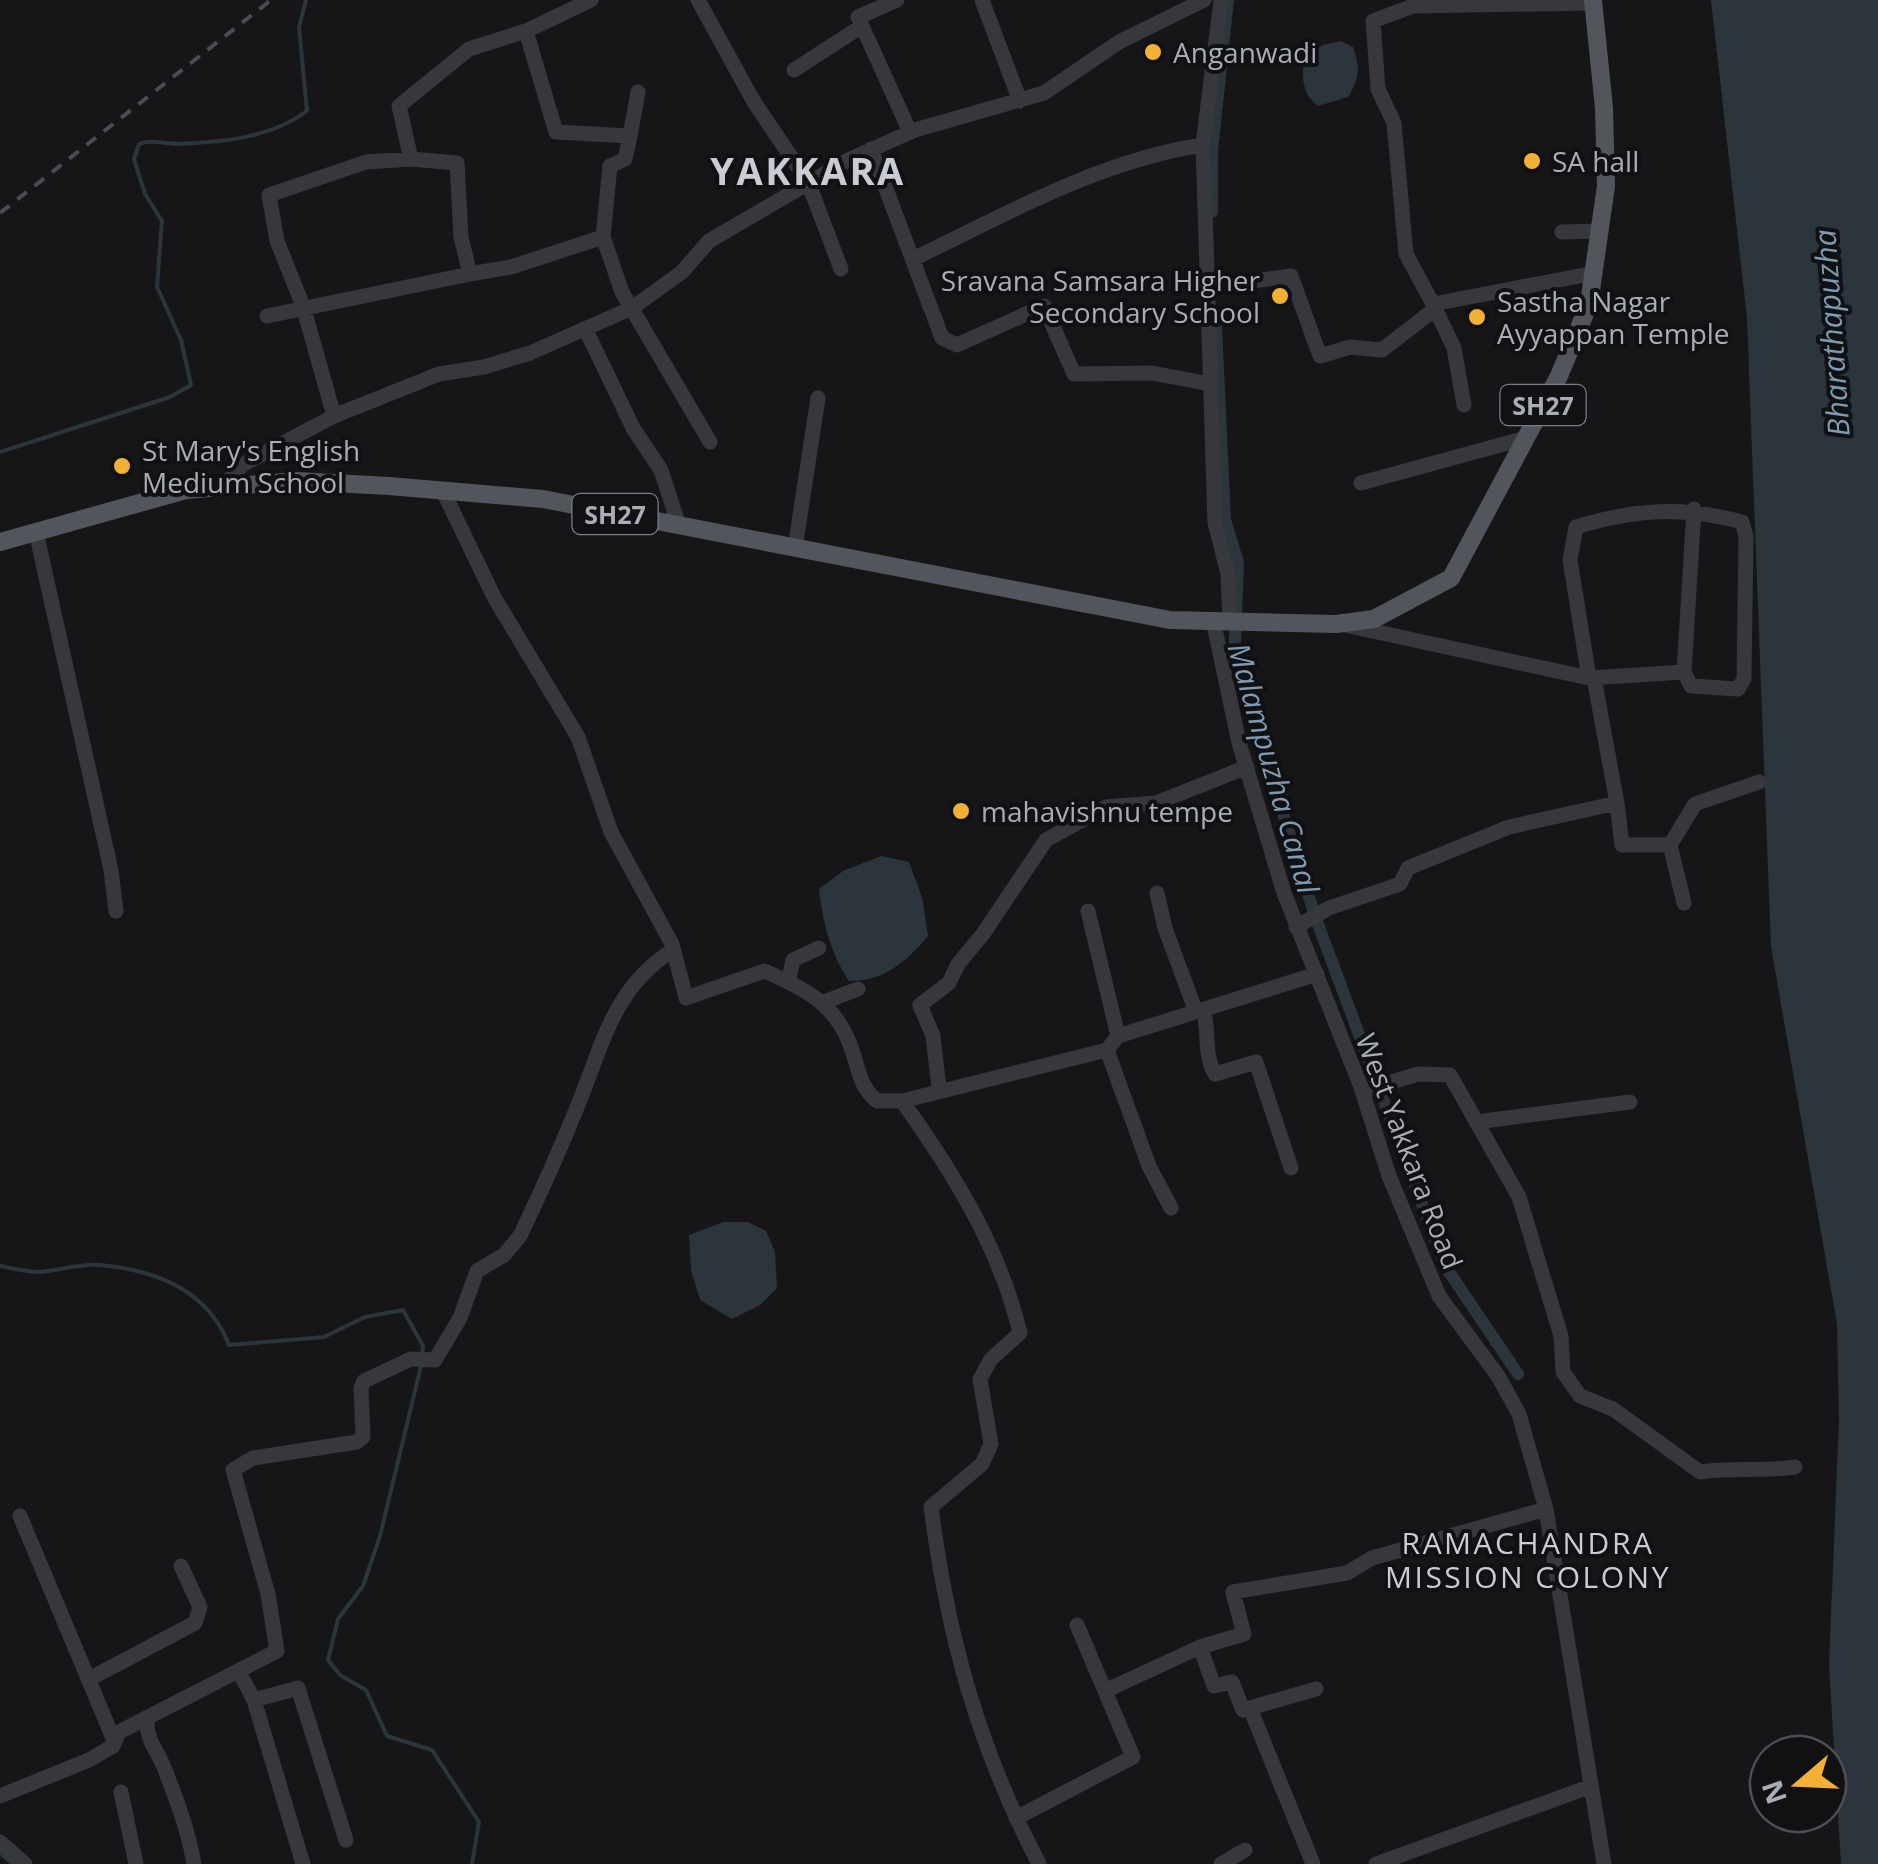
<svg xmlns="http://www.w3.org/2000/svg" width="1878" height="1864" viewBox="0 0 1878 1864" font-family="'Open Sans',sans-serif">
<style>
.water{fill:#2c353c}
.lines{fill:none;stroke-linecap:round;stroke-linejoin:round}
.stream{stroke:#2c353c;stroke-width:4}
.canal{stroke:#2c353c;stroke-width:12}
.minor{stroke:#37383d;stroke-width:15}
.major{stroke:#53555c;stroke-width:18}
.rail{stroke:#4a4c52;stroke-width:4;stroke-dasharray:12 10;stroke-linecap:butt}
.poi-dot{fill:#f2b134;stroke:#111113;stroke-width:4}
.labels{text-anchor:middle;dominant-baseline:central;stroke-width:8;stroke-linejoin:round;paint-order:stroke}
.shield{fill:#111113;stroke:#7b7e86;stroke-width:2.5}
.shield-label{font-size:25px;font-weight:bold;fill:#a8adb8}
.poi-label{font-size:28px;fill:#a8adb8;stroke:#111113;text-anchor:start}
.street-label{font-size:28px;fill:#a8adb8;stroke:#111113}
.water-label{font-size:30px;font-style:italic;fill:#7f9bb3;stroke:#111113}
.neighbourhood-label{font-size:30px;letter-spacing:2.5px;fill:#c9ccd4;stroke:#111113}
.district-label{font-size:38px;font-weight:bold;letter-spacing:2.5px;fill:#c9ccd4;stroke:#111113}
</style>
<rect width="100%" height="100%" fill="#161618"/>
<path class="water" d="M 1711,0 L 1878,0 L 1878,1864 L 1841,1864 L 1829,1665 L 1839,1419 L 1837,1324 L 1771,947 L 1747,318 Z
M 1341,41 L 1353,47 C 1360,67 1360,79 1348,97 L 1318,106 C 1301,92 1302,78 1304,57 L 1323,45 Z
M 881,856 L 909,862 L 922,897 L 928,936 C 907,961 883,982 849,981 C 830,952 823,923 819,889 L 843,871 Z
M 723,1222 L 748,1222 L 766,1231 L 775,1252 L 777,1288 L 760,1305 L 732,1319 L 700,1300 L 691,1270 L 689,1235 Z"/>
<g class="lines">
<path class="stream" d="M 0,452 L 170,397 L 191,385 L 181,340 L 157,287 L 162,221 L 145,194 L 134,159 L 139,144 C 152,139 164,144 178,144 C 222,142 271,138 307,111 L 299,27 L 306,0
M 0,1266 C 12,1268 26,1272 38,1272 C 58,1271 80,1263 100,1265 C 156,1270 208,1291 229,1345 L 324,1337 L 365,1317 L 403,1310 L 423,1346 L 422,1356
M 421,1366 L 380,1536 L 363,1586 L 338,1619 L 328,1660 L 340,1675 L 366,1690 L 387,1736 L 432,1750 L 479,1822 L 472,1864
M 0,1853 L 13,1864"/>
<path class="canal" d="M 1212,212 L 1212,151 L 1228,0
M 1216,327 L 1225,520 L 1238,562 L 1235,642 L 1272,778 L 1315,916 L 1445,1266 L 1518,1374"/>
<path class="minor" d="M 698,0 L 754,102 L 808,182 L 841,269
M 897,0 L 858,17 L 910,132
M 982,0 L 1020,101
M 1221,0 L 1203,145 L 1215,523 L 1228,574 L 1230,620
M 1593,3 L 1413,6 L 1373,21 L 1378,89 L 1394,123 L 1406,254 L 1433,304 L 1595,273
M 526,31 L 556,132 L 630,136 L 625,159 L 610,166 L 603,237 L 622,292 L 710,442
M 794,70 L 862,26
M 630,136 L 638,92
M 871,149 L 942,338 L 957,345 L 1044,306 L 1074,374 L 1152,373 L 1210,384
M 411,159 L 457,163 L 461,237 L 470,274 L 511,267 L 603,237
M 1562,232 L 1601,231
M 913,259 C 1004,215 1101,160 1203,145
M 1208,287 L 1291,276 L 1320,356 L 1350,347 L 1382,350 L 1435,309
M 1433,304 L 1454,348 L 1464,405
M 267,316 L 470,274
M 586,330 L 633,428 L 661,470 L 679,526
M 334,416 L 303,306 L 277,241 L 269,195 L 366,162 L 411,159 L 399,106 L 469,49 L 526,31 L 591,0
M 1361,483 L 1526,438
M 224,486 L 242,465 L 334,416 L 439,374 L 484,367 L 530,353 L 632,308 L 682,272 L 709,241 L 848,160 L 915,130 L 1044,93 L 1119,42 L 1204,0
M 444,493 L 494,597 L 578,737 L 611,832 L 672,944 L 686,998 L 764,971 C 807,989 839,1006 853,1053 C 859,1072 861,1088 877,1101 L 902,1101 C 953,1172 1000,1248 1020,1333 L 991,1359 L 980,1379 L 991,1444 L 982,1464 L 931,1507 C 948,1638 978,1746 1039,1864
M 36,532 L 111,870 L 116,911
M 795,548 L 818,398
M 1213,620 L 1239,743 L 1284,893 L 1361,1087 L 1389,1176 L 1439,1296 L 1498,1376 L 1519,1414 L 1546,1509 L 1604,1864
M 1345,625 L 1589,678 L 1684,672 L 1694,509
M 1589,678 L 1570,560 L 1576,527 C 1635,509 1682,506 1742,522 L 1746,536 L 1744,679 L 1738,689 L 1691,686 L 1684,672
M 1617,803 L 1622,845 L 1670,845 L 1695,804 L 1759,782
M 1670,845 L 1684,903
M 1157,893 L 1165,928 L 1196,1012
M 1088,911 L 1118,1036
M 1296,927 L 1329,908 L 1400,884 L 1408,868 L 1509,827 L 1617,803 L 1594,678
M 788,982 L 793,960 L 819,948
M 824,1002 L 858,989
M 1203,1010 C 1210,1033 1203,1053 1215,1074 L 1256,1062 L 1291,1168
M 1107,1050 L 1149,1166 L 1171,1208
M 939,1088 L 933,1036 L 920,1005 L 949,983 L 958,964 L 983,934 L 1046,840 L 1106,807 L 1156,803 L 1247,767
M 1362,1091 L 1418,1074 L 1450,1075 L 1519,1197 L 1561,1336 L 1563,1372 L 1580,1396 L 1613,1409 L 1700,1472 C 1733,1467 1762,1472 1795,1467
M 902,1101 L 1107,1050 L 1118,1036 L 1317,974
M 1476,1122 L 1630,1102
M 20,1516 L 113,1738
M 1200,1647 L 1214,1686 L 1232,1682 L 1243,1710 L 1250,1708
M 240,1674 L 254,1700 L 303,1864
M 91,1678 L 195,1623 L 200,1607 L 181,1566
M 1107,1690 L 1200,1647 L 1244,1634 L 1233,1592 L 1347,1573 L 1372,1558 L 1546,1509
M 254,1700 L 298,1688 L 346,1840
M 147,1722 C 147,1741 156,1748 163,1765 C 176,1798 188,1829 194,1864
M 121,1792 L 136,1864
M 0,1796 L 89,1760 L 113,1746 L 119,1732 L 277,1651 L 268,1594 L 233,1470 L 253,1458 L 357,1442 L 363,1437 L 361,1388 L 364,1381 L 411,1359 L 435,1360 L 460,1318 L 477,1271 L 504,1255 L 520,1236 C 542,1190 563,1143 582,1095 C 604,1038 617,985 673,950
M 1016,1818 L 1133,1757 L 1077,1625
M 0,1842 L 25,1864
M 1221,1864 L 1245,1850
M 1313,1864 L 1250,1708 L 1316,1689
M 1376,1864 L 1589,1787"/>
<path class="major" d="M 0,542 L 186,490 L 297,481 L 389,486 L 543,499 L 1170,620 L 1336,624 L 1374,619 L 1451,578 L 1559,376 L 1589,304 L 1606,186 L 1604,108 L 1593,0"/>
<path class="rail" d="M 0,213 L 271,0"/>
</g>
<g class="poi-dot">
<circle cx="1153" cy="52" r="10"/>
<circle cx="1532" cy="161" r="10"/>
<circle cx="1280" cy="296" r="10"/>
<circle cx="1477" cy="317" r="10"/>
<circle cx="122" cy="466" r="10"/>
<circle cx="961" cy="811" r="10"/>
</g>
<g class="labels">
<g class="shield">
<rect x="1500.5" y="385" width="85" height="40" rx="8"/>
<rect x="572.5" y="494" width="85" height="40" rx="8"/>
</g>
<g class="shield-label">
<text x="1543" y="405">SH27</text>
<text x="615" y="514">SH27</text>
</g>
<g class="poi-label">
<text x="1173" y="52">Anganwadi</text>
<text x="1552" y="161">SA hall</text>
<text x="1260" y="280" text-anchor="end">Sravana Samsara Higher<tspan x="1260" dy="32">Secondary School</tspan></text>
<text x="1497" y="301">Sastha Nagar<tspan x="1497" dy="32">Ayyappan Temple</tspan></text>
<text x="142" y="450">St Mary's English<tspan x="142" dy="32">Medium School</tspan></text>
<text x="981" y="811">mahavishnu tempe</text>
</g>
<g class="street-label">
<text transform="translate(1410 1151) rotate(69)">West Yakkara Road</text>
</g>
<g class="water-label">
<text transform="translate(1831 333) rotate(-94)">Bharathapuzha</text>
<text transform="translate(1274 768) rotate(74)">Malampuzha Canal</text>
</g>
<g class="neighbourhood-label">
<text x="1528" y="1542">RAMACHANDRA<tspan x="1528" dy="34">MISSION COLONY</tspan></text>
</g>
<g class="district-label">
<text x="808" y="170">YAKKARA</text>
</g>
</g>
<g transform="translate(1798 1784) rotate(251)"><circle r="48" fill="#111113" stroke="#4d4f55" stroke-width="2.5"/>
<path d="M0-8L18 38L0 25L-18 38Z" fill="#f2b134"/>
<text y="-15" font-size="28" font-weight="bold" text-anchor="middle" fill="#a8adb8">N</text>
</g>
</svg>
